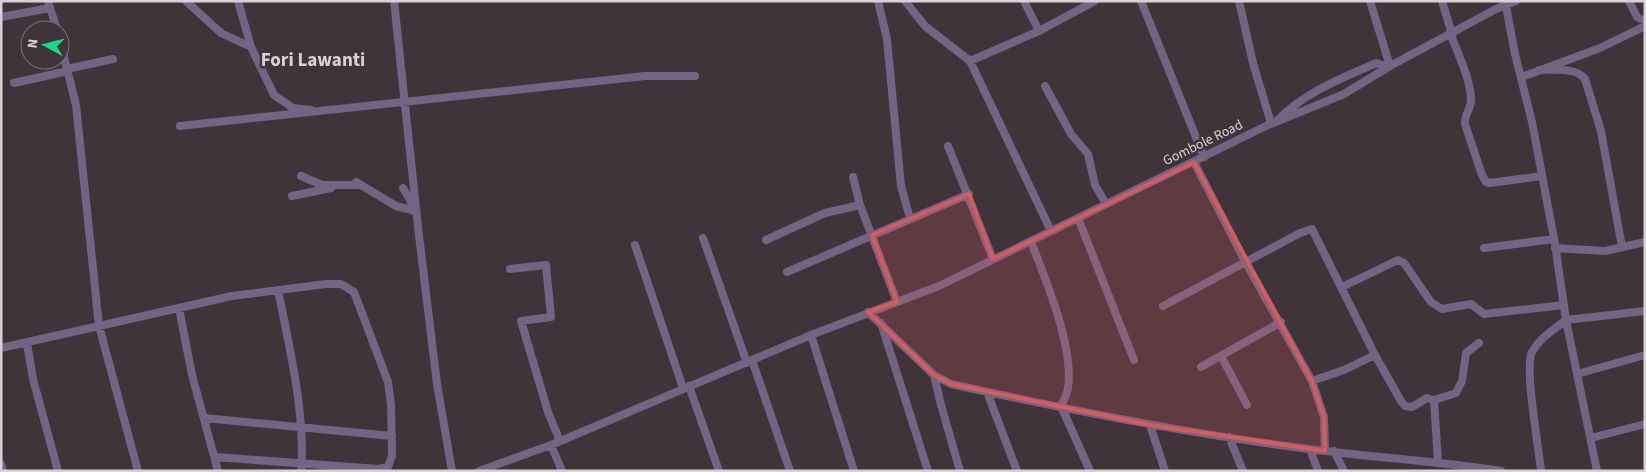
<svg xmlns="http://www.w3.org/2000/svg" width="1646" height="472" viewBox="0 0 1646 472" font-family="'Source Sans 3',sans-serif">
<style>
.lines{fill:none;stroke-linecap:round;stroke-linejoin:round}
.minor{stroke:#756384;stroke-width:8}
.marked{fill:#d75a5c;fill-opacity:0.2;stroke:#d75a5c;stroke-width:4;stroke-linejoin:round}
.labels{text-anchor:middle;dominant-baseline:central;stroke-width:5;stroke-linejoin:round;paint-order:stroke}
.street-label{font-size:14px;fill:#d9d0d5;stroke:#41333a}
.district-label{font-size:19px;font-weight:bold;fill:#d9d0d5;stroke:#41333a}
</style>
<rect width="100%" height="100%" fill="#41333a"/>
<g class="lines">
<path class="minor" d="M 48,1 L 57,30
M 186,1 L 221,33 L 251,47
M 238,1 L 251,47 L 274,95 L 293,108 L 311,110
M 394,1 L 418,227 L 437,384 L 452,471
M 878,1 L 887,39 L 901,186 L 910,218
M 905,1 L 925,26 L 970,61 L 1051,231
M 1024,1 L 1039,31
M 1141,1 L 1204,157
M 1239,1 L 1253,63 L 1271,123
M 1370,1 L 1390,66
M 1442,1 L 1452,34
M 1629,1 L 1637,17 L 1645,21
M 1506,6 L 1515,54 L 1532,122 L 1555,244 L 1566,320 L 1597,471
M 1,17 L 50,8
M 1451,35 C 1458,54 1470,78 1471,98 C 1472,108 1464,114 1465,124 L 1482,175 L 1486,182 L 1490,183 L 1542,176
M 60,41 L 76,105 L 99,326 L 138,471
M 970,61 L 1039,31 L 1095,1
M 67,69 L 113,59
M 1539,70 C 1554,70 1576,67 1585,79 L 1601,131 L 1622,247
M 1522,77 L 1600,48 L 1645,26
M 14,83 L 68,71
M 1045,86 L 1071,134 L 1088,154 L 1095,185 L 1106,204
M 1277,121 C 1303,93 1342,78 1376,63 L 1389,67
M 180,126 L 645,76 L 695,76
M 948,146 L 993,259
M 1194,162 L 1246,263 L 1312,381 L 1344,370 L 1375,355
M 301,176 L 322,185 L 361,185
M 853,177 L 860,205 L 897,302
M 356,182 L 396,206 L 416,211
M 403,188 L 414,207
M 292,196 L 331,188
M 1078,218 L 1134,360
M 703,238 L 747,363
M 766,240 L 825,213 L 860,205
M 1031,242 C 1046,280 1074,347 1068,388 C 1067,394 1064,400 1061,406 L 1090,471
M 635,245 L 683,388
M 1484,248 L 1554,239
M 1555,248 L 1605,251 L 1645,242
M 510,269 L 546,265 L 551,317 L 521,321 L 548,412 L 560,441
M 787,272 L 969,194
M 1342,287 L 1398,260 L 1404,263 L 1431,302 L 1442,309 L 1471,304 L 1484,314 L 1564,305
M 278,290 C 289,345 306,416 301,471
M 1163,306 L 1300,233 L 1312,229 L 1375,355 L 1401,401 L 1405,406 L 1412,407 L 1427,398 L 1434,400 L 1438,462
M 179,308 L 192,375 L 218,471
M 868,312 L 934,375 L 951,384 C 1064,409 1179,432 1294,447 C 1363,457 1432,460 1501,471
M 1566,320 L 1645,311
M 881,323 L 928,471
M 811,335 L 854,471
M 27,343 L 33,379 L 58,471
M 1,348 L 232,296 L 326,284 L 341,284 L 354,292 L 388,382 L 391,405 L 392,456 L 388,467 L 378,469 L 215,457
M 1221,356 L 1247,405
M 752,360 L 790,471
M 1201,367 L 1281,322
M 1577,374 L 1645,355
M 934,375 L 941,405 L 960,471
M 1312,381 L 1324,417 L 1325,451
M 689,386 L 719,471
M 987,392 L 1017,471
M 1434,400 L 1456,393 L 1462,381 L 1466,353 L 1479,343
M 204,418 L 392,436
M 1150,425 L 1165,471
M 1229,437 L 1243,471
M 1591,438 L 1645,424
M 551,445 L 562,471
M 1310,449 L 1318,471
M 1334,451 L 1344,471
M 1,464 L 3,471
M 479,471 L 551,445 L 811,335 L 939,286 L 1266,126 L 1344,94 L 1390,66 L 1496,9 L 1516,1
M 1541,471 C 1539,449 1524,367 1532,352 C 1540,338 1554,329 1566,320"/>
</g>
<path class="marked" d="M 1194,162 L 1312,381 L 1324,417 L 1325,451 L 1150,425 L 951,384 L 934,375 L 868,312 L 897,302 L 872,235 L 969,194 L 993,259 Z"/>
<g class="labels">
<g class="street-label">
<text transform="translate(1203 143) rotate(-26)">Gombole Road</text>
</g>
<g class="district-label">
<text x="313" y="60">Fori Lawanti</text>
</g>
</g>
<rect width="1646" height="472" fill="none" stroke="#d9d0d5" stroke-width="5"/>
<g transform="translate(45 45) rotate(277)"><circle r="24" fill="#41333a" stroke="#7e7278"/>
<path d="M0-4L9 19L0 12L-9 19Z" fill="#19d989"/>
<text y="-8" font-size="14" font-weight="bold" text-anchor="middle" fill="#d9d0d5">N</text>
</g>
</svg>
